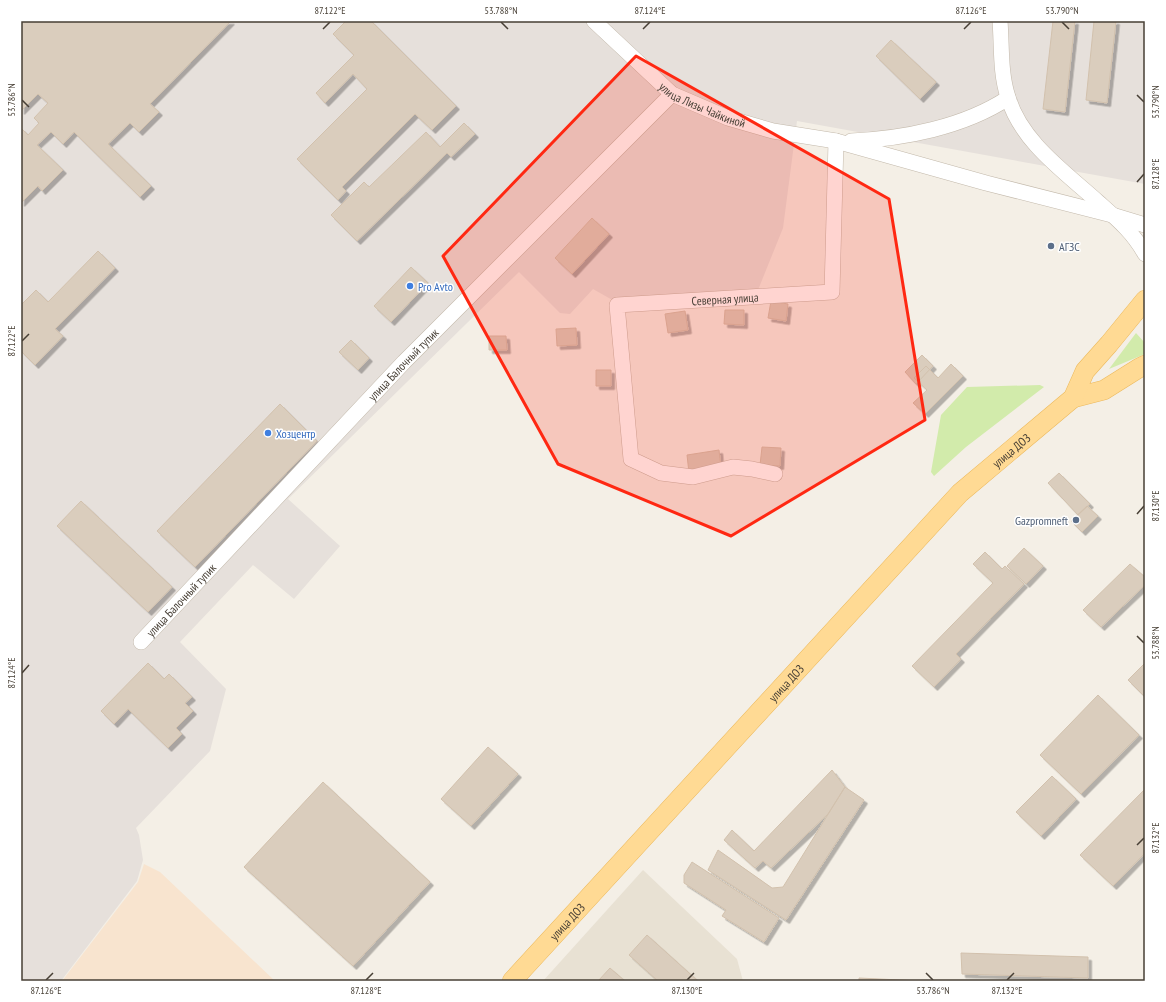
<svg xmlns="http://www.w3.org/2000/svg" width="1166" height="1002" viewBox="0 0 1166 1002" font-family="'PT Sans Narrow',sans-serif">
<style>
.residential{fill:#e8e1d3}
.commercial{fill:#f8e4cf}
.industrial{fill:#e6e0db}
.green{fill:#d2ebab}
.building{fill:#dacdbd;stroke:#d2c1ad;filter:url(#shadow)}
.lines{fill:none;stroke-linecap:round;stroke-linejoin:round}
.minor-casing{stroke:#c3b9ab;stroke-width:16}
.major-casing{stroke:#ecb95c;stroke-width:20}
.minor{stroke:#fff;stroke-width:15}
.major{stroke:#ffda94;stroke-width:19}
.marked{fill:#ff2812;fill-opacity:0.2;stroke:#ff2812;stroke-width:3;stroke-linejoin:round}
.ticks{fill:none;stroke:#473f35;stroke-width:1.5}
.service-dot{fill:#5c6f8a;stroke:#fff;stroke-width:1.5}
.shop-dot{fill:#3f7fe0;stroke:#fff;stroke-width:1.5}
.labels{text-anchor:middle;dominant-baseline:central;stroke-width:3;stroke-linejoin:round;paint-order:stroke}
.street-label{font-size:12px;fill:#473f35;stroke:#fff}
.service-label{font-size:12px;fill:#4e5e75;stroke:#fff;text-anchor:start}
.shop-label{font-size:12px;fill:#366cbe;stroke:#fff;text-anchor:start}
.neatline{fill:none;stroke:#473f35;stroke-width:1.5}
.ticks-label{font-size:10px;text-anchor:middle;fill:#473f35}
</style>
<defs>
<filter id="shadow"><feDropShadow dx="3.5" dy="3.5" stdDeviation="0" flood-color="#0004"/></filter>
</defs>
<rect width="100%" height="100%" fill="#f4efe6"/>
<path class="residential" d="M 643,870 L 737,959 L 743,981 L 543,981 Z"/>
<path class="commercial" d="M 144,864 L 160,872 L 275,981 L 62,981 L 138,882 Z"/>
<path class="industrial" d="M 21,21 L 1145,21 L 1145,184 L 797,121 L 783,228 L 758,290 L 616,302 L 593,289 L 570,314 L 560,313 L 519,272 L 288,499 L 340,546 L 294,599 L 253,565 L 180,642 L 226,689 L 210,751 L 136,828 L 139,835 L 143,860 L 137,881 L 61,981 L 21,981 Z"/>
<path class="green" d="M 1136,333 L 1145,343 L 1145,354 L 1109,369 Z
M 1040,385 L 1044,387 L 966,447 L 934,476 L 931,472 L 941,415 L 967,387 Z"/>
<path class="building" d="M 21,21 L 231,21 L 150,104 L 159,112 L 139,132 L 130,123 L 108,144 L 151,186 L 140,197 L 74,132 L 63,144 L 51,132 L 37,145 L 63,170 L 42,191 L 38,186 L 21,203 L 21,128 L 28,135 L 39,123 L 34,118 L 48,103 L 38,94 L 21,111 Z
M 346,21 L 371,21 L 456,106 L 432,130 L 415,114 L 342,187 L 346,191 L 338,200 L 297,159 L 367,89 L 353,74 L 325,103 L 316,93 L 354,55 L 333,34 Z
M 1053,21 L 1075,21 L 1065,112 L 1043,109 Z
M 1094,21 L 1116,21 L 1107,103 L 1086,100 Z
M 891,40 L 936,82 L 920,99 L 876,56 Z
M 464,123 L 475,134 L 451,157 L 447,153 L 357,241 L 331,215 L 364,182 L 369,187 L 426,132 L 440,147 Z
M 592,218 L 609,234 L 572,274 L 555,258 Z
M 98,251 L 115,268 L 55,329 L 63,336 L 35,365 L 21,351 L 21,305 L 36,290 L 48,302 Z
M 411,267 L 428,283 L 391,322 L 374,306 Z
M 771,301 L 788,304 L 786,321 L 768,318 Z
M 725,310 L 744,310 L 744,325 L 724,324 Z
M 685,311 L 688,330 L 668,333 L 665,314 Z
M 576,328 L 577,345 L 557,346 L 556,329 Z
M 489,336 L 506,336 L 507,350 L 489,350 Z
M 351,340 L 369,358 L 358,370 L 339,352 Z
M 922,355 L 933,366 L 916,384 L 905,372 Z
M 951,364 L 963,376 L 925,414 L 913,403 L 927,390 L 914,378 L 926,366 L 938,378 Z
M 596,370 L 611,370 L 611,386 L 596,386 Z
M 280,404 L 317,441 L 195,567 L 157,531 Z
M 762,447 L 781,448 L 780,466 L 760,465 Z
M 719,450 L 721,468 L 689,473 L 687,455 Z
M 1059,473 L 1090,504 L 1078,515 L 1048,483 Z
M 81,501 L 172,587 L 148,612 L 57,526 Z
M 1087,506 L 1098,516 L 1082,532 L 1071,521 Z
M 1024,548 L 1043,566 L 1026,584 L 1007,566 Z
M 985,552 L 1002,569 L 1005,566 L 1024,584 L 956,654 L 961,659 L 934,687 L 912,666 L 993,583 L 973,564 Z
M 1130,564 L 1145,577 L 1145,585 L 1101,627 L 1083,610 Z
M 148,663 L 164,679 L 169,674 L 192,697 L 185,703 L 193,711 L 176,728 L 182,734 L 168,748 L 128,709 L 114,724 L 101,711 Z
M 1145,663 L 1145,697 L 1128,680 Z
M 1098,695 L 1139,735 L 1081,794 L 1040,755 Z
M 488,747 L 518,774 L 471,826 L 441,799 Z
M 832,770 L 845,787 L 828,814 L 771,868 L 763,861 L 755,868 L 724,840 L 732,830 L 754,851 Z
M 1052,776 L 1076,799 L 1041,836 L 1016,812 Z
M 323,782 L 430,882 L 353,966 L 244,867 Z
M 845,787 L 864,800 L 786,920 L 708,870 L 718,850 L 772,888 L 783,887 Z
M 1145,789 L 1145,853 L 1113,886 L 1080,855 Z
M 692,862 L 779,918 L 764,942 L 722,916 L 726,910 L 684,883 L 684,875 Z
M 647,935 L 698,981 L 658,981 L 629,955 Z
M 961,953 L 1088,957 L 1088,978 L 962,974 Z
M 610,968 L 625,981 L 598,981 Z
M 859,978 L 921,981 L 859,981 Z"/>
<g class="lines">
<g class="minor-casing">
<g id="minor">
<path id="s1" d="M 594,21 L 672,94 L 728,118 L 773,131 L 836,141 L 986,183 L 1112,215 L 1145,225"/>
<path d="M 1000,21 C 1002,46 1000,73 1008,97 C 1021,142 1065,172 1098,202 C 1116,218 1133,232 1145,254"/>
<path d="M 851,141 C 903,139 964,127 1008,98"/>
<path id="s2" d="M 775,474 L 752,469 L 733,467 L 693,477 L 661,473 L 631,459 L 617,305 L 832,292 L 836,141"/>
<path id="s3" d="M 141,642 L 404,362 L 672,94"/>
</g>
</g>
<g class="major-casing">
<g id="major">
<path d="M 1073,398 L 1104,390 L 1139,368 L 1145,365"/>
<path id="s4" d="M 512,981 L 960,493 L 1073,398 L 1085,371 L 1109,344 L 1145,300"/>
</g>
</g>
<use href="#minor" class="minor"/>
<use href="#major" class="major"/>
</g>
<path class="marked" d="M 636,56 L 889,199 L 925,420 L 731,536 L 558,464 L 443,256 Z"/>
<path class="ticks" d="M 501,22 L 508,29M 1062,22 L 1069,29M 323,29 L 330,22M 643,29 L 650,22M 964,29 L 971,22M 1137,95 L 1144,102M 22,100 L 29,107M 1137,182 L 1144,174M 22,341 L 29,334M 1137,514 L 1144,506M 1137,636 L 1144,643M 22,673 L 29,665M 1137,845 L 1144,838M 926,973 L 933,980M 46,980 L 53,973M 366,980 L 373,973M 687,980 L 694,973M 1007,980 L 1014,973"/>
<g class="service-dot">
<circle cx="1051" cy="246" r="4"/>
<circle cx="1076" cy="520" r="4"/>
</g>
<g class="shop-dot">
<circle cx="410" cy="286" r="4"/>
<circle cx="268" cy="433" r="4"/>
</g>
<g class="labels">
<g class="street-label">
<text stroke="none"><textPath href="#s1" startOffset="139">улица Лизы Чайкиной</textPath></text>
<text stroke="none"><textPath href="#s2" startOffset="412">Северная улица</textPath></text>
<text stroke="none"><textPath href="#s3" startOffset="382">улица Балочный тупик</textPath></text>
<text stroke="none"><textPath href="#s4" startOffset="729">улица ДОЗ</textPath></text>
<text stroke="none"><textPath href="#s3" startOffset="58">улица Балочный тупик</textPath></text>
<text stroke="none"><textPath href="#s4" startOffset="405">улица ДОЗ</textPath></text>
<text stroke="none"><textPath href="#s4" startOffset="81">улица ДОЗ</textPath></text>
</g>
<g class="service-label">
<text x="1059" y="246">АГЗС</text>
<text x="1068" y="520" text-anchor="end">Gazpromneft</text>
</g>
<g class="shop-label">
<text x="418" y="286">Pro Аvto</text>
<text x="276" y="433">Хозцентр</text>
</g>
</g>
<rect width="1166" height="1002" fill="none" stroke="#ffffff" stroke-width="44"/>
<rect x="22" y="22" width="1122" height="958" class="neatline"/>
<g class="ticks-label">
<text x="330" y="14">87.122°E</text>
<text x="501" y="14">53.788°N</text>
<text x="650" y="14">87.124°E</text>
<text x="971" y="14">87.126°E</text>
<text x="1062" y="14">53.790°N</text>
<text transform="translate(11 100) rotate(-90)" y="4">53.786°N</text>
<text transform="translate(1155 102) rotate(-90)" y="4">53.790°N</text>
<text transform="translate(1155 174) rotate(-90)" y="4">87.128°E</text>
<text transform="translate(11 341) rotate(-90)" y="4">87.122°E</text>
<text transform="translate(1155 506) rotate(-90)" y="4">87.130°E</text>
<text transform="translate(1155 643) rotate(-90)" y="4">53.788°N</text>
<text transform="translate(11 673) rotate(-90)" y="4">87.124°E</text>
<text transform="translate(1155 838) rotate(-90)" y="4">87.132°E</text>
<text x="46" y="994">87.126°E</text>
<text x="366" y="994">87.128°E</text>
<text x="687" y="994">87.130°E</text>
<text x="933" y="994">53.786°N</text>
<text x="1007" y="994">87.132°E</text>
</g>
</svg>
